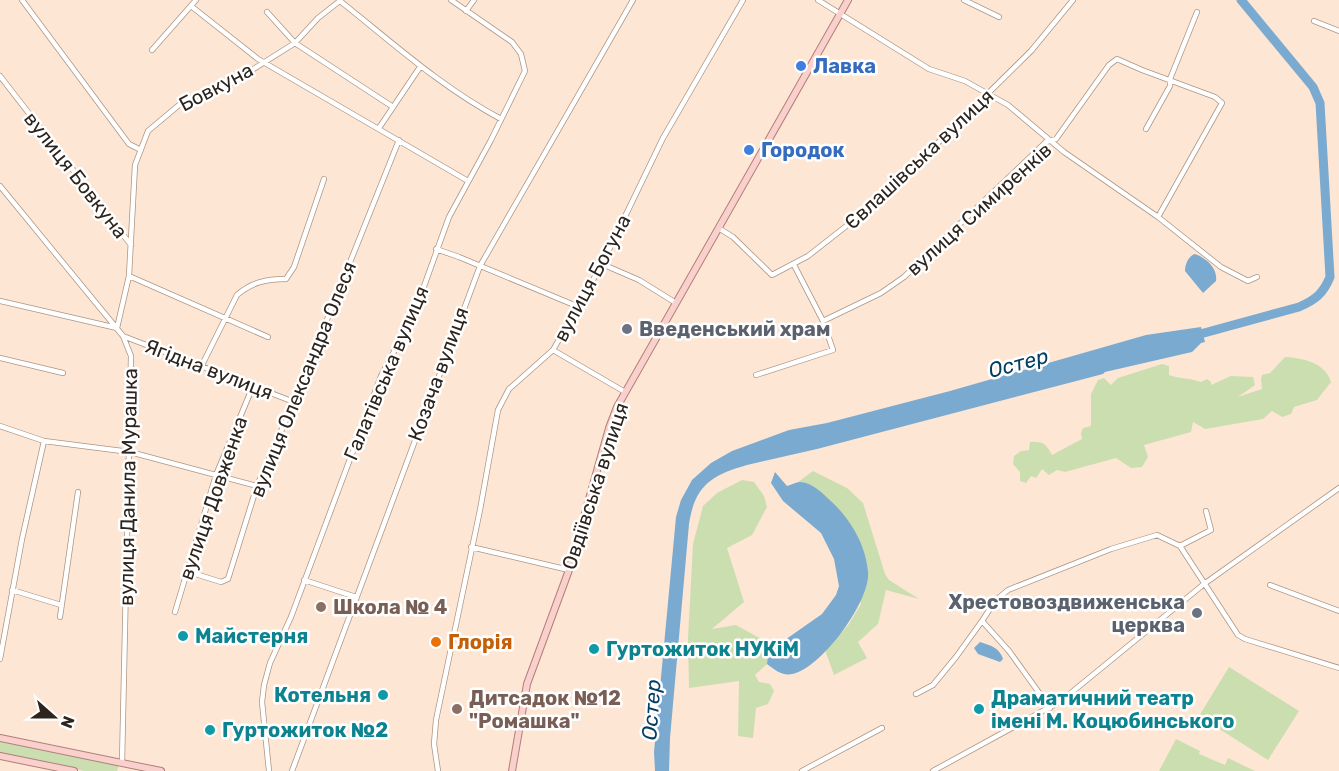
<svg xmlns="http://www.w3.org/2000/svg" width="1339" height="771" viewBox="0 0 1339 771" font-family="Rubik,sans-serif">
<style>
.green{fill:#cbdeb0}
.water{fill:#7aaad0}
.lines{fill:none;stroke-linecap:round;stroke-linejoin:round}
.river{stroke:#7aaad0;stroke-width:9}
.minor-casing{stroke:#ac9584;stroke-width:6}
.major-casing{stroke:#b07f7a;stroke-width:8}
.minor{stroke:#fff;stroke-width:4.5}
.major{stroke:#fad0cd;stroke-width:6}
.shop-dot{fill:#3f7fe0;stroke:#fff;stroke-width:2}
.worship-dot{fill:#6b7280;stroke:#fff;stroke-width:2}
.education-dot{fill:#8d6e63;stroke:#fff;stroke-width:2}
.culture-dot{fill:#0f9aa8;stroke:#fff;stroke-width:2}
.food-dot{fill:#e8710a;stroke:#fff;stroke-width:2}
.labels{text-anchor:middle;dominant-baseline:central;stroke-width:5;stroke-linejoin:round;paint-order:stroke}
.shop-label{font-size:20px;font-weight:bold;fill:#366cbe;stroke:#fff;text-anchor:start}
.street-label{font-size:20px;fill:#2c241d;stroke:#fff}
.worship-label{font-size:20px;font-weight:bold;fill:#5b616d;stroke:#fff;text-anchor:start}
.education-label{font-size:20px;font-weight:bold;fill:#785e54;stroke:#fff;text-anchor:start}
.culture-label{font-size:20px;font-weight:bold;fill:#0d838f;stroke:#fff;text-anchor:start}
.food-label{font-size:20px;font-weight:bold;fill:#c56008;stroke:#fff;text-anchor:start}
.water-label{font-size:21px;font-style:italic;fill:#033f64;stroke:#fff}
</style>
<rect width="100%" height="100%" fill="#fee6d4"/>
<path class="green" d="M 1285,357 C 1303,358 1326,363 1331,382 L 1317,400 L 1294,407 L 1291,414 L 1282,417 L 1272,411 L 1263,419 L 1205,429 L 1193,422 L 1191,432 L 1144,445 L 1148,457 L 1142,467 L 1131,468 L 1116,458 L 1065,472 L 1057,470 L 1049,475 L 1042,469 L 1036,478 L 1031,476 L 1026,483 L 1020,481 L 1020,472 L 1013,464 L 1014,456 L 1021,451 L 1029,450 L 1030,442 C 1043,441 1046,444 1052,455 L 1082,439 L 1081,433 L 1083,428 L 1091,426 L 1091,394 L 1098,380 L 1104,378 L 1111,385 L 1118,378 L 1162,364 L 1169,366 L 1169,375 C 1180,379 1190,378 1201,382 L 1207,379 L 1211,382 L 1211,385 L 1231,376 L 1253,377 L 1255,385 L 1238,397 L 1262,389 L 1261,379 L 1262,375 L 1270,373 Z
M 813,471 L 847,488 L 863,503 L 885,574 L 889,580 L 919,599 L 886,590 L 878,624 L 858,642 L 867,658 L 834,675 L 825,650 L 849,624 L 861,604 L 813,486 L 798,482 Z
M 742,480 L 754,482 L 764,496 L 767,507 L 752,535 L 727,548 L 744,602 L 712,629 L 736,625 L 772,645 L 768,654 L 767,664 L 755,675 L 759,682 L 770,684 L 774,691 L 768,704 L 756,708 L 753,738 L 738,736 L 739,681 L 689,688 L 688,638 L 693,544 L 703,506 L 717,493 Z
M 1229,667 L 1299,711 L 1268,760 L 1199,716 Z
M 1176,739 L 1200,751 L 1199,754 L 1225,765 L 1228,758 L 1255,771 L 1159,771 Z
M 0,741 L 119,765 L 117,771 L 84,771 L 0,754 Z"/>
<path class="water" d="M 1195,254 C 1206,258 1218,268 1216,281 L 1203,293 L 1185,271 C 1185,265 1188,256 1195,254 Z
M 1201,327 L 1205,342 L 1201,343 L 1192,352 L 1105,372 L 1103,374 L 817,449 L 747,465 C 712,475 695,485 689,524 L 670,738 L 669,771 L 655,771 L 654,752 L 676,517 L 681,500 L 692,480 L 711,463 L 732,451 L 789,430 L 827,423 L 950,391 L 1146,335 Z
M 775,472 L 787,486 C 791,485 796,482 800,482 C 814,483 824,495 834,504 C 852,522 866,546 868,572 C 871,601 820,670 792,674 C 782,676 775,670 767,664 L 768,654 L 772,645 L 782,642 L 822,614 L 836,595 L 839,586 L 834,559 L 821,533 L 783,501 L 771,483 Z
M 980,642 C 990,645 1000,648 1003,659 L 1000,662 L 978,654 L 974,648 Z"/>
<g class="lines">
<path class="river" d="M 1193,336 L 1299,307 C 1315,300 1323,294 1330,277 L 1320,103 L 1313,87 L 1241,0"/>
<g class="minor-casing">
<path id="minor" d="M 22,0 L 129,144 L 141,150
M 818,0 L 929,69 L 965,81 L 1008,105 L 1064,152 L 1158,217 L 1221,267 L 1248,281 L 1257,277
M 964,0 L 999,17
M 340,1 C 393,43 441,87 501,119
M 191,6 L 258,59 L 468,181
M 466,11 L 474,0
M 267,12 L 295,43 L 393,107
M 1314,21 L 1339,31
M 152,50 L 196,0
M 0,76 L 131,245
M 379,128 L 420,67
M 1146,129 L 1170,86 L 1170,79 L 1197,12
M 0,186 L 123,336 L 131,356 L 122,763
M 720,229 L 733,237 L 772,275 L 808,256 L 882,198 L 1031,51 L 1073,0
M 436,249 L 459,257 L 579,307
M 602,264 L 639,280 L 676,303
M 129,276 L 268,337
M 0,301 L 117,328 L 129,276 L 135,165 L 148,131 L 185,100 L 228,85 L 295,43 L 318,18 L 341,0
M 823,321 L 881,293 L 904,277 L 1046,142 L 1056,139 L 1109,65 L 1117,59 L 1142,70 L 1215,97 L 1222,103 L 1158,217
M 123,336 L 294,402
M 553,350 L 625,392
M 0,358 L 63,373
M 201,367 L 237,295 C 252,282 267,279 286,279 L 294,267 L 324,179
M 756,375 L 833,350 L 823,321 L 794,265
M 0,426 L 44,441 L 130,452 L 257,486
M 1180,546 L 1211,530 L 1206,511
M 471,547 L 569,570
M 186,571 L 221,582 L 228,579 L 257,486 L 294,402 L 399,140
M 304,580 L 356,597
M 1270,585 L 1339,611
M 12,590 L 61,605
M 175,612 L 216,475 L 253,386
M 60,617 L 78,492
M 0,659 L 22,539 L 44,441
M 916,694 L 933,685 L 956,657 L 982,621
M 1050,708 L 1009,651 L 982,621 L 995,601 L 1008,590 L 1111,549 L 1157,535 L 1180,546 L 1238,635 L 1245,639 L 1339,668
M 269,771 L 262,702 L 264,685 L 270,663 L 291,617 L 381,376 L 414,314 L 449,217 L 491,140 L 525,71 L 521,54 L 512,42 L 451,0
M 292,771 L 480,266 L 633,0
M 438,771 L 434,744 L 436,720 L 480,510 L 498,410 L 509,389 L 553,350 L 602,264 L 663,138 L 743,0
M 802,771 L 882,728
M 933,771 L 1061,701 L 1204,584 L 1339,488"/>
</g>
<g class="major-casing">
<path id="major" d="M 0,738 L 161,771
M 0,756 L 74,771
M 512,771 L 527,684 L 569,570 L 609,428 L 617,407 L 848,0"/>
</g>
<use href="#minor" class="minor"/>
<use href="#major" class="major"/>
</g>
<g class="shop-dot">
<circle cx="801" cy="66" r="6"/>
<circle cx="749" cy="150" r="6"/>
</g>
<g class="worship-dot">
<circle cx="627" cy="329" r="6"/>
<circle cx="1197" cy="613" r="6"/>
</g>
<g class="education-dot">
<circle cx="321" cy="607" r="6"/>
<circle cx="457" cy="709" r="6"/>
</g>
<g class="culture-dot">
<circle cx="183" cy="636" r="6"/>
<circle cx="594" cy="649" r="6"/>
<circle cx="383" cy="695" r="6"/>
<circle cx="979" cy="709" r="6"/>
<circle cx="210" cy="730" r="6"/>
</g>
<circle class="food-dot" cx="436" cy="642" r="6"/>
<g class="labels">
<g class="shop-label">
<text x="813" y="66">Лавка</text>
<text x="761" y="150">Городок</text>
</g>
<g class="street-label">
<text transform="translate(216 87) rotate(-28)">Бовкуна</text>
<text transform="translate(919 159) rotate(-43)">Євлашівська вулиця</text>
<text transform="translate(76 175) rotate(52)">вулиця Бовкуна</text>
<text transform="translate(979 209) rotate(-42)">вулиця Симиренків</text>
<text transform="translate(592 278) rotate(-62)">вулиця Богуна</text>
<text transform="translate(209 369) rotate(21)">Ягідна вулиця</text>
<text transform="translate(386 373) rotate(-67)">Галатівська вулиця</text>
<text transform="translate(438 374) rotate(-70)">Козача вулиця</text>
<text transform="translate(303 379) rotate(-68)">вулиця Олександра Олеся</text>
<text transform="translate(595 486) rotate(-72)">Овдіївська вулиця</text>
<text transform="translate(128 487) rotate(-89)">вулиця Данила Мурашка</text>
<text transform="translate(213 498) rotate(-71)">вулиця Довженка</text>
</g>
<g class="worship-label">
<text x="639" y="329">Введенський храм</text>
<text x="1185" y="602" text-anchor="end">Хрестовоздвиженська<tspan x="1185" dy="23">церква</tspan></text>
</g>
<g class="education-label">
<text x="333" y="607">Школа № 4</text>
<text x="469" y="698">Дитсадок №12<tspan x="469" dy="23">"Ромашка"</tspan></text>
</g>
<g class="culture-label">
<text x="195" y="636">Майстерня</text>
<text x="606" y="649">Гуртожиток НУКіМ</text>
<text x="371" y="695" text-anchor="end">Котельня</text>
<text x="991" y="698">Драматичний театр<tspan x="991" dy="23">імені М. Коцюбинського</tspan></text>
<text x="222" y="730">Гуртожиток №2</text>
</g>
<g class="food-label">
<text x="448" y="642">Глорія</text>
</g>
<g class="water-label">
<text transform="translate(1018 363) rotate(-15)">Остер</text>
<text transform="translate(651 710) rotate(-86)">Остер</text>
</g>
</g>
<g transform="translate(54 717) rotate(111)" stroke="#ffffff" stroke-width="4.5" paint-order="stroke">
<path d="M0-4.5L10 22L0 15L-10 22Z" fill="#2c241d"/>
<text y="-9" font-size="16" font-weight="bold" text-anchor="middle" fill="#2c241d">N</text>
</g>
</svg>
